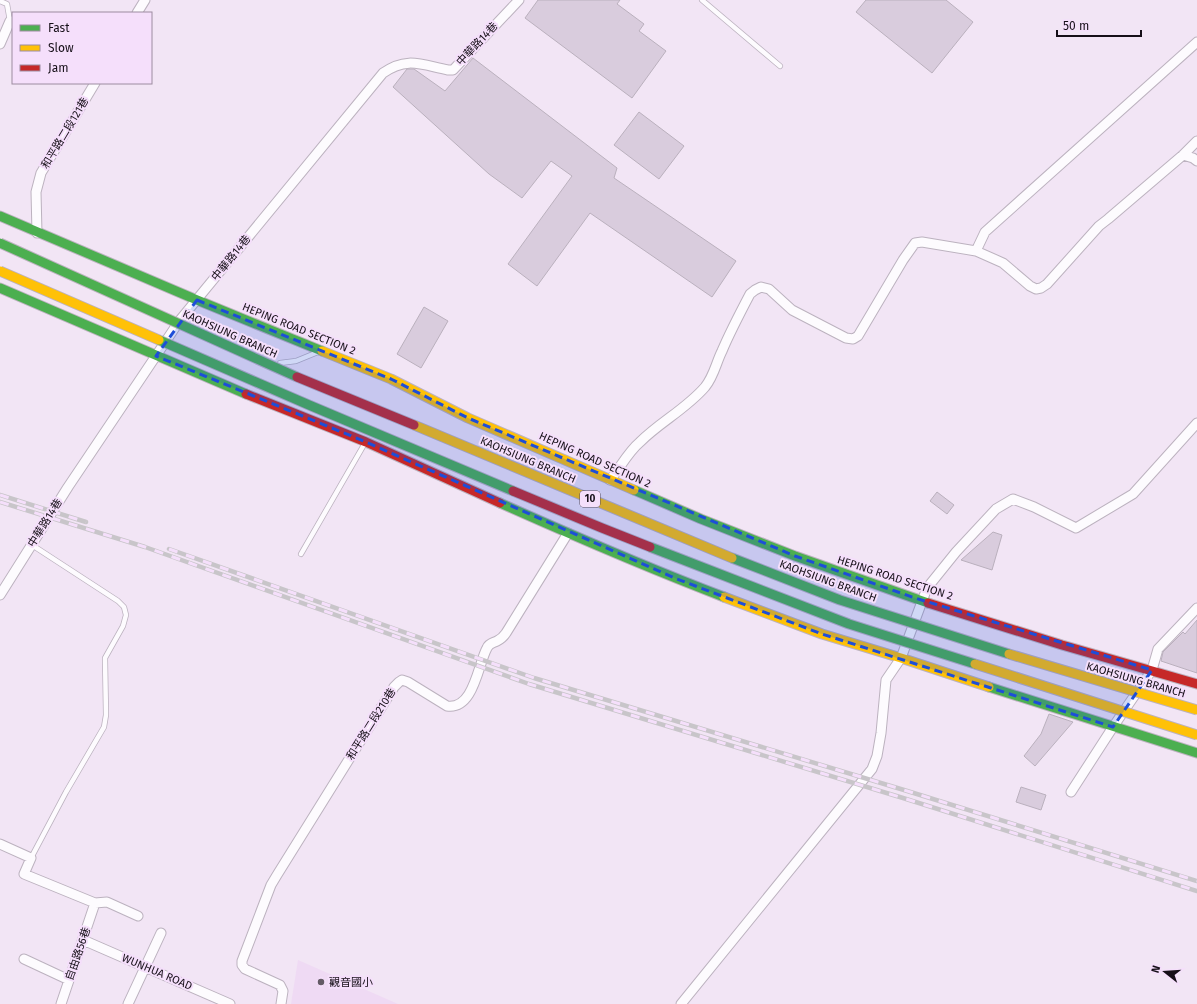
<svg xmlns="http://www.w3.org/2000/svg" width="1197" height="1004" viewBox="0 0 1197 1004" font-family="'Fira Sans','Noto Sans TC',sans-serif">
<style>
.built{fill:#efdaf4}
.building{fill:#d9ccdd;stroke:#bab0bd}
.lines{fill:none;stroke-linecap:round;stroke-linejoin:round}
.lane-casing{stroke:#bcb2bf;stroke-width:6}
.street-casing{stroke:#bcb2bf;stroke-width:11}
.fast-casing{stroke:#bcb2bf;stroke-width:11}
.slow-casing{stroke:#bcb2bf;stroke-width:11}
.jam-casing{stroke:#bcb2bf;stroke-width:11}
.lane{stroke:#fdfbfe;stroke-width:4.5}
.street{stroke:#fdfbfe;stroke-width:9}
.fast{stroke:#4caf50;stroke-width:9}
.slow{stroke:#ffc107;stroke-width:9}
.jam{stroke:#c62828;stroke-width:9}
.rail-casing{stroke:#c8c5c9;stroke-width:4.5}
.rail{stroke:#f5dffb;stroke-width:3;stroke-dasharray:9;stroke-linecap:butt}
.fast-bridge-casing{stroke:#bcb2bf;stroke-width:11;stroke-linecap:butt}
.slow-bridge-casing{stroke:#bcb2bf;stroke-width:11;stroke-linecap:butt}
.jam-bridge-casing{stroke:#bcb2bf;stroke-width:11;stroke-linecap:butt}
.fast-bridge{stroke:#4caf50;stroke-width:9}
.slow-bridge{stroke:#ffc107;stroke-width:9}
.jam-bridge{stroke:#c62828;stroke-width:9}
.marked{fill:#1d4ed8;fill-opacity:0.2;stroke:#1d4ed8;stroke-width:3;stroke-dasharray:8 5;stroke-linejoin:round}
.poi-dot{fill:#635a65;stroke:#f5dffb;stroke-width:1.5}
.labels{text-anchor:middle;dominant-baseline:central;stroke-width:4;stroke-linejoin:round;paint-order:stroke}
.shield{fill:#f5dffb;stroke:#594d5c;stroke-width:1}
.shield-label{font-size:10px;font-weight:bold;fill:#160f18}
.street-label{font-size:11px;fill:#160f18;stroke:#f5dffb}
.poi-label{font-size:11px;fill:#160f18;stroke:#f5dffb;text-anchor:start}
</style>
<rect width="100%" height="100%" fill="#f2e5f5"/>
<path class="built" d="M 298,960 L 398,1004 L 291,1004 Z"/>
<path class="building" d="M 538,0 L 620,0 L 617,4 L 644,24 L 639,31 L 666,51 L 632,98 L 525,18 Z
M 866,0 L 946,0 L 973,22 L 932,73 L 856,12 Z
M 473,58 L 617,168 L 614,178 L 736,261 L 712,297 L 590,213 L 537,286 L 508,264 L 572,176 L 551,161 L 522,198 L 489,174 L 393,87 L 407,69 L 414,69 L 445,91 Z
M 639,112 L 684,146 L 659,179 L 614,145 Z
M 424,307 L 448,321 L 421,368 L 397,354 Z
M 937,492 L 954,505 L 947,514 L 930,501 Z
M 993,532 L 1002,535 L 992,570 L 961,560 Z
M 1197,620 L 1197,673 L 1161,661 L 1163,652 L 1183,632 L 1185,634 Z
M 1049,714 L 1073,722 L 1035,766 L 1024,756 L 1041,734 Z
M 1021,787 L 1046,795 L 1041,810 L 1016,802 Z"/>
<g class="lines">
<g class="lane-casing">
<path id="lane" d="M 702,0 L 780,66
M 0,1 L 7,4 L 10,21
M 280,363 L 296,361 L 318,352
M 301,554 L 365,443
M 31,858 L 66,792 L 104,727 L 106,715 L 105,658 L 123,626 L 126,615 L 124,607 L 118,601 L 32,545"/>
</g>
<g class="street-casing">
<path id="street" d="M 137,13 L 145,0
M 0,44 L 10,21
M 1183,155 L 1193,158 L 1197,161
M 37,233 L 36,192 L 41,173 L 95,83
M 976,251 L 985,232 L 1197,42
M 610,480 C 620,468 628,452 640,442 C 660,422 686,409 705,387 C 714,376 716,363 722,351 C 730,332 740,313 750,294 L 755,290 L 761,287 L 769,289 L 792,310 L 846,338 L 853,339 L 858,336 L 903,260 L 915,243 L 922,242 L 976,251 L 1003,263 L 1030,286 L 1036,289 L 1041,288 L 1047,284 L 1099,226 L 1108,219 L 1183,155 L 1197,141
M 0,595 L 68,487 L 180,320 L 383,73 C 407,56 422,65 448,70 L 453,70 L 519,0
M 1071,792 L 1113,727 L 1152,670 L 1158,649 L 1197,608
M 0,844 L 31,858 L 24,874 L 95,903
M 95,903 L 107,902 L 138,916
M 83,940 L 230,1004
M 24,959 L 69,980
M 61,1004 L 95,903
M 128,1004 L 161,933
M 281,1004 L 283,991 L 280,985 L 245,969 L 242,965 L 242,961 L 271,885 L 277,875 L 394,687 L 399,682 L 402,680 L 408,682 L 447,706 C 474,710 478,664 487,648 C 489,643 493,643 497,641 C 501,639 504,636 506,633 L 568,533
M 681,1004 L 872,769 L 877,756 L 881,733 L 886,680 L 901,658 L 927,588 L 956,552 L 996,509 L 1013,499 L 1034,507 L 1076,528 L 1133,494 L 1197,423"/>
</g>
<g class="fast-casing">
<path id="fast" d="M 0,216 L 197,300 L 322,351
M 0,288 L 246,394
M 634,490 L 701,519 L 795,556 L 928,603
M 500,503 C 574,536 648,568 724,597
M 989,687 L 1197,753"/>
</g>
<g class="slow-casing">
<path id="slow" d="M 322,351 L 391,379 L 468,418 L 634,490
M 724,597 L 822,634 L 901,658 L 989,687"/>
</g>
<g class="jam-casing">
<path id="jam" d="M 246,394 L 366,442 L 500,503
M 928,603 L 1062,645 L 1197,684"/>
</g>
<use href="#lane" class="lane"/>
<use href="#street" class="street"/>
<use href="#fast" class="fast"/>
<use href="#slow" class="slow"/>
<use href="#jam" class="jam"/>
<g class="rail-casing">
<path id="rail" d="M 0,495 L 86,522
M 0,502 L 145,547 L 529,684 L 903,798 L 1197,891
M 169,549 L 534,678 L 904,790 L 1197,881"/>
</g>
<use href="#rail" class="rail"/>
<g class="fast-bridge-casing">
<path id="fast-bridge" d="M 0,243 L 297,377
M 159,340 L 309,405 L 513,491
M 650,547 L 849,624 L 975,664
M 732,558 L 840,600 L 1009,654"/>
</g>
<g class="slow-bridge-casing">
<path id="slow-bridge" d="M 0,271 L 159,340
M 414,425 L 732,558
M 1009,654 L 1197,710
M 975,664 L 1197,735"/>
</g>
<g class="jam-bridge-casing">
<path id="jam-bridge" d="M 297,377 L 414,425
M 513,491 L 602,528 L 650,547"/>
</g>
<use href="#fast-bridge" class="fast-bridge"/>
<use href="#slow-bridge" class="slow-bridge"/>
<use href="#jam-bridge" class="jam-bridge"/>
</g>
<path class="marked" d="M 197,300 L 391,379 L 468,418 L 795,556 L 915,598 L 1152,670 L 1113,727 L 822,634 L 677,579 L 366,442 L 156,356 Z"/>
<circle class="poi-dot" cx="321" cy="982" r="4"/>
<g class="labels">
<rect class="shield" x="580" y="491" width="20" height="16" rx="3"/>
<g class="shield-label">
<text x="590" y="499">10</text>
</g>
<g class="street-label">
<text transform="translate(477 44) rotate(-47)">中華路14巷</text>
<text transform="translate(65 133) rotate(-59)">和平路二段121巷</text>
<text transform="translate(231 258) rotate(-51)">中華路14巷</text>
<text transform="translate(299 329) rotate(22)">HEPING ROAD SECTION 2</text>
<text transform="translate(230 334) rotate(24)">KAOHSIUNG BRANCH</text>
<text transform="translate(528 460) rotate(23)">KAOHSIUNG BRANCH</text>
<text transform="translate(595 460) rotate(24)">HEPING ROAD SECTION 2</text>
<text transform="translate(45 523) rotate(-58)">中華路14巷</text>
<text transform="translate(895 578) rotate(18)">HEPING ROAD SECTION 2</text>
<text transform="translate(828 581) rotate(20)">KAOHSIUNG BRANCH</text>
<text transform="translate(1136 680) rotate(16)">KAOHSIUNG BRANCH</text>
<text transform="translate(371 724) rotate(-58)">和平路二段210巷</text>
<text transform="translate(78 954) rotate(-71)">自由路56巷</text>
<text transform="translate(157 972) rotate(23)">WUNHUA ROAD</text>
</g>
<g class="poi-label">
<text x="329" y="982">觀音國小</text>
</g>
</g>
<rect x="12" y="12" width="140" height="72" fill="#f5dffb" stroke="#9c8ca0"/>
<rect x="20" y="25" width="20" height="6" fill="#4caf50" stroke="#9c8ca0"/>
<text x="48" y="32" font-size="12" fill="#160f18">Fast</text>
<rect x="20" y="45" width="20" height="6" fill="#ffc107" stroke="#9c8ca0"/>
<text x="48" y="52" font-size="12" fill="#160f18">Slow</text>
<rect x="20" y="65" width="20" height="6" fill="#c62828" stroke="#9c8ca0"/>
<text x="48" y="72" font-size="12" fill="#160f18">Jam</text>
<g transform="translate(1165 972) rotate(287)" stroke="#f5dffb" stroke-width="3" paint-order="stroke">
<path d="M0-3L7 15L0 10L-7 15Z" fill="#160f18"/>
<text y="-6" font-size="11" font-weight="bold" text-anchor="middle" fill="#160f18">N</text>
</g>
<path d="M1057 30v6h84v-6" fill="none" stroke="#160f18" stroke-width="2"/>
<text x="1063" y="30" font-size="12" fill="#160f18" stroke="#f5dffb" stroke-width="3" paint-order="stroke">50 m</text>
</svg>
